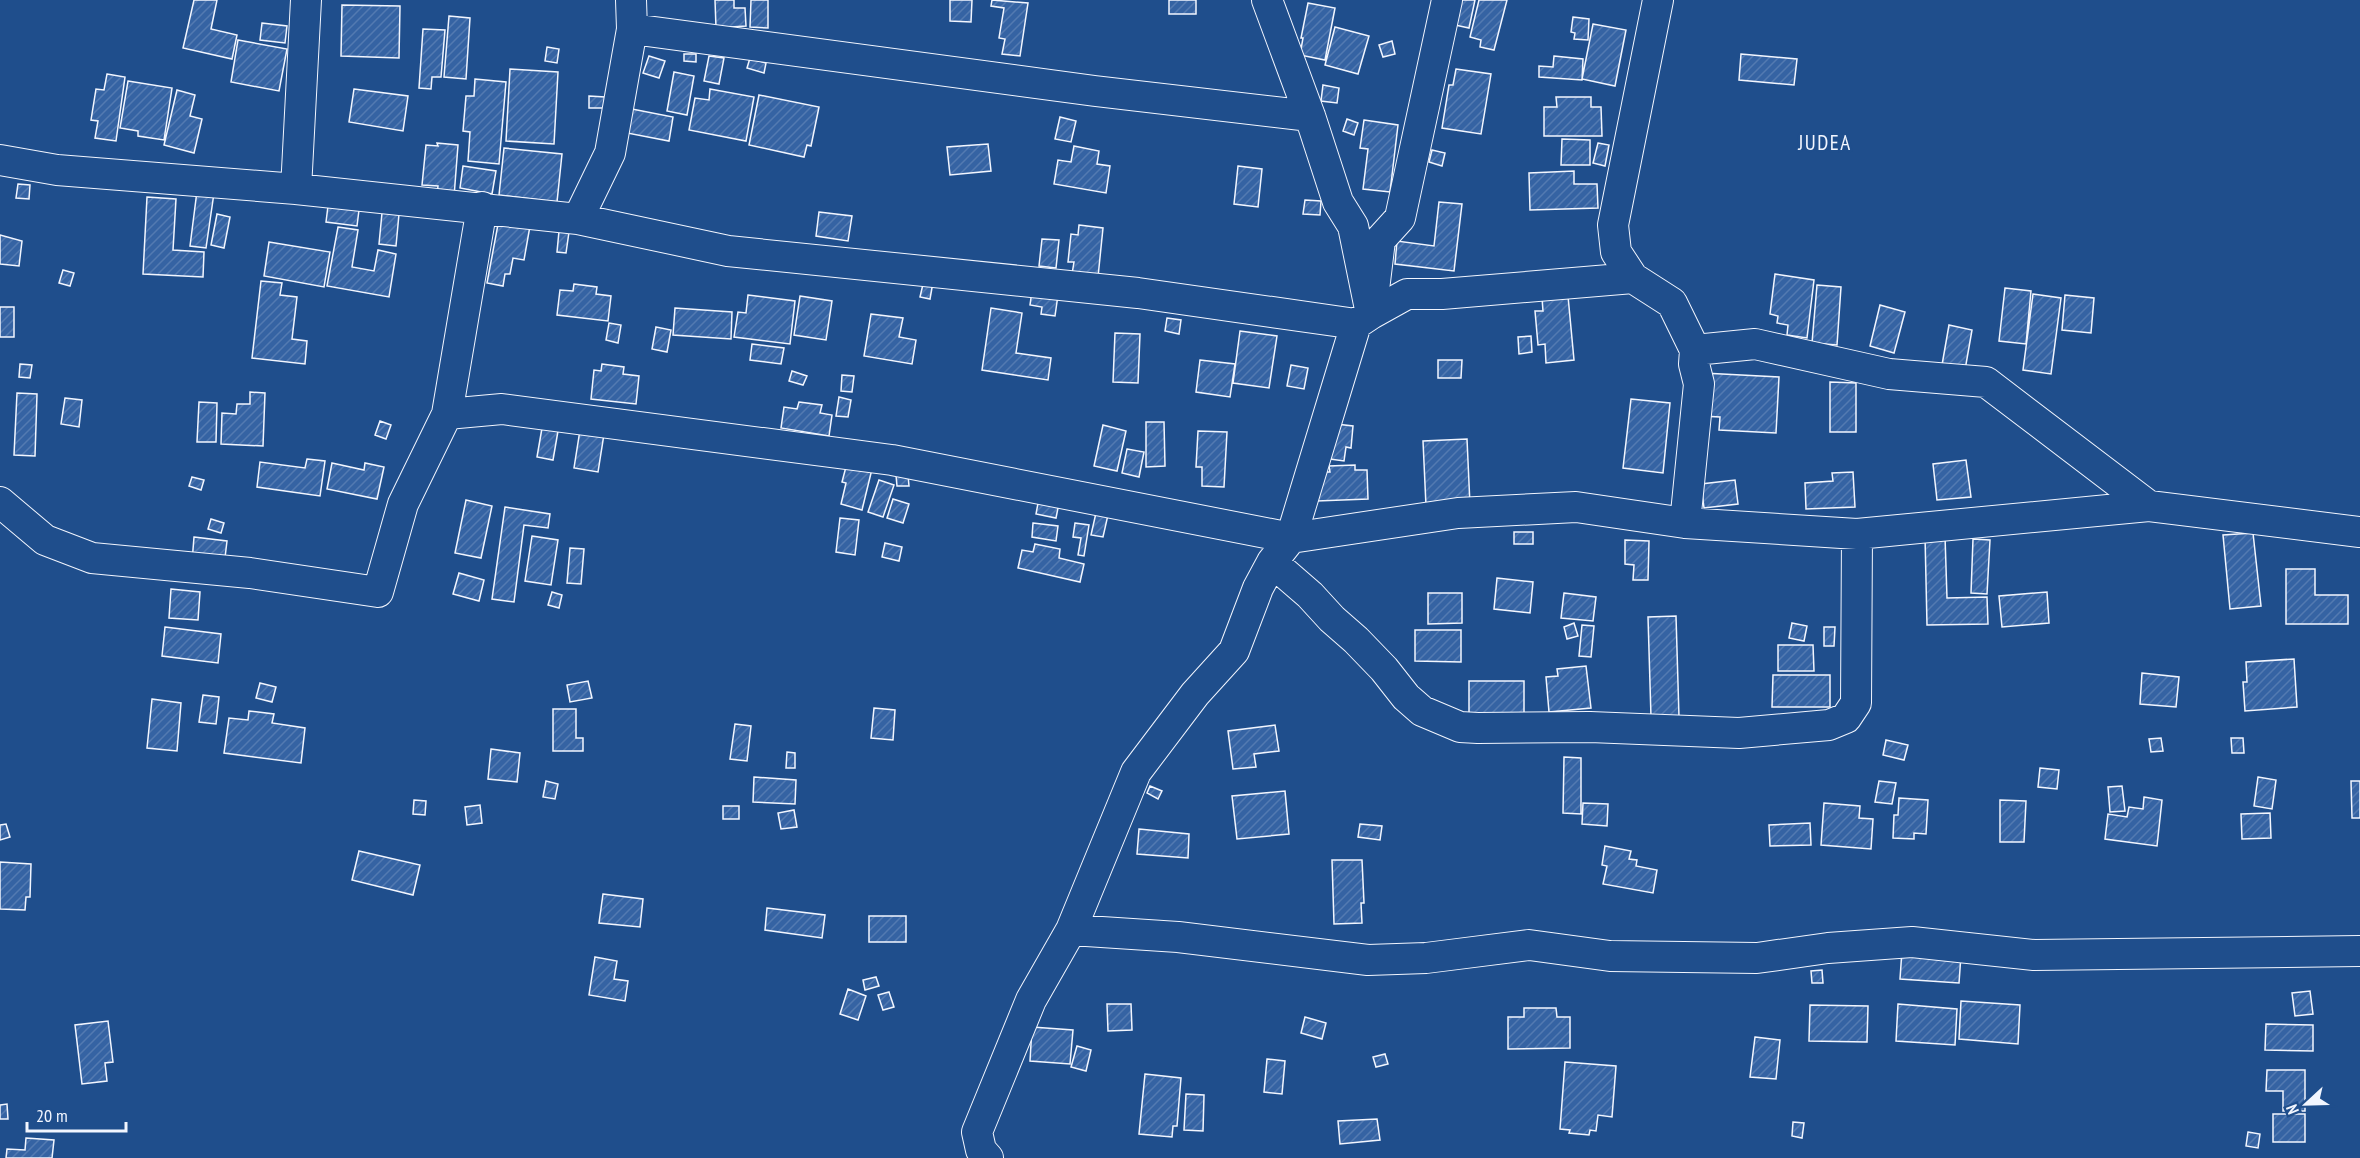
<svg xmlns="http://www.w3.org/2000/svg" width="2360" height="1158" viewBox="0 0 2360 1158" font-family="'PT Sans Narrow',sans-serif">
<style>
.building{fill:url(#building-hatch);stroke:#f2f6ff;stroke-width:1.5}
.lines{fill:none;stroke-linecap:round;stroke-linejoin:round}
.street-casing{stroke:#f2f6ff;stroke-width:32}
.street{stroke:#1f4e8c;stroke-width:30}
.labels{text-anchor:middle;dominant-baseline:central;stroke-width:4.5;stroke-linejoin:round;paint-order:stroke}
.quarter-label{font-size:21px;letter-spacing:1.5px;fill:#f2f6ff;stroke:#1f4e8c}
</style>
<defs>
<pattern id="building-hatch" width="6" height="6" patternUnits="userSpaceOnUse" patternTransform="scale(1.5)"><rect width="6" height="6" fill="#3563a3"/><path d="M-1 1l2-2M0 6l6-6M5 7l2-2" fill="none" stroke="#537ab1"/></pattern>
</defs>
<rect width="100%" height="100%" fill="#1f4e8c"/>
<path class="building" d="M 194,0 L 217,0 L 211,29 L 237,35 L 232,59 L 183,48 Z
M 715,0 L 734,0 L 734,8 L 745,8 L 746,26 L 716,28 Z
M 751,0 L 768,0 L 768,28 L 750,27 Z
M 950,0 L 972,0 L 971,22 L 950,21 Z
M 992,0 L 1028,3 L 1020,56 L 1002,54 L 1005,39 L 999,38 L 1004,8 L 991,6 Z
M 1169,0 L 1196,0 L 1196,14 L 1169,14 Z
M 1461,0 L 1475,0 L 1469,28 L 1455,25 Z
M 1479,0 L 1507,0 L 1494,50 L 1480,47 L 1481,40 L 1470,37 Z
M 1308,3 L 1335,8 L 1325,60 L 1300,55 L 1303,38 L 1301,38 Z
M 342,5 L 400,6 L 399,58 L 341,56 Z
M 449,16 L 470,18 L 466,79 L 444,77 Z
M 1573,17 L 1589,19 L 1588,40 L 1574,39 L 1575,33 L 1571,32 Z
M 262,23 L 287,26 L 285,43 L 260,40 Z
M 1593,24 L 1626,30 L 1615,86 L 1582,79 Z
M 1335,27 L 1369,36 L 1358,74 L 1325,65 Z
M 423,29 L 445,30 L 441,77 L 432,77 L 431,89 L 419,88 Z
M 238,40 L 287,49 L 279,91 L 231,82 Z
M 1392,41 L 1395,54 L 1383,57 L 1379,45 Z
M 547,47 L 559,49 L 557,63 L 545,61 Z
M 684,54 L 696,54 L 696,62 L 684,61 Z
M 1741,54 L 1797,59 L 1794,85 L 1739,80 Z
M 649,56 L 665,61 L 659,78 L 643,73 Z
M 709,56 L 724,58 L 719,84 L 704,81 Z
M 1554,56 L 1583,59 L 1582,80 L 1539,77 L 1539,66 L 1553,67 Z
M 750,58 L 766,63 L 764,73 L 747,68 Z
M 510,69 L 558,72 L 554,144 L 506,141 Z
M 1456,69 L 1491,74 L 1481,134 L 1442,128 L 1449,85 L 1453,85 Z
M 674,72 L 694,76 L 687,115 L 667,111 Z
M 107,74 L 125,77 L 116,141 L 95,138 L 98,121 L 91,120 L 96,89 L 104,90 Z
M 475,79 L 506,82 L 499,164 L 468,161 L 470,132 L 463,131 L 466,96 L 474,96 Z
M 128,81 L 172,88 L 164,140 L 138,136 L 138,131 L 120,128 Z
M 1323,85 L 1339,88 L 1337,103 L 1321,101 Z
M 354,89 L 408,96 L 403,131 L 349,122 Z
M 710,89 L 754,97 L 746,141 L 689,130 L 695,98 L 709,100 Z
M 177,90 L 195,95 L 190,116 L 202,119 L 194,153 L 164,145 Z
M 759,95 L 819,107 L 811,146 L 807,145 L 804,157 L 749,145 Z
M 589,96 L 605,97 L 605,108 L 589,108 Z
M 1556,97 L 1591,97 L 1591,107 L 1601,107 L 1602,136 L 1544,136 L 1544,107 L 1557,107 Z
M 632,109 L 673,117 L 669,141 L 627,133 Z
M 1060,117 L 1076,121 L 1071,142 L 1055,139 Z
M 1347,119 L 1358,123 L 1354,135 L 1343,131 Z
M 1364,120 L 1398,125 L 1390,192 L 1363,189 L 1368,149 L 1360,148 Z
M 1562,139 L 1590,140 L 1590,165 L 1561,165 Z
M 437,143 L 458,145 L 454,197 L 437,195 L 438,186 L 422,185 L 426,145 L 438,146 Z
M 1598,143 L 1609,145 L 1605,166 L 1593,163 Z
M 988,144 L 991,171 L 950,175 L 947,147 Z
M 1074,146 L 1099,151 L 1097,164 L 1110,166 L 1106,193 L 1054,184 L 1058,160 L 1071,162 Z
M 504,148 L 562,154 L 557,202 L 499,195 Z
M 1432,150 L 1445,153 L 1442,166 L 1429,162 Z
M 463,166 L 496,171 L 492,194 L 460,188 Z
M 1238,166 L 1262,169 L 1258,207 L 1234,204 Z
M 1574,171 L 1574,184 L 1597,184 L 1598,208 L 1530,210 L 1529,173 Z
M 18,184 L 30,185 L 29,199 L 16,198 Z
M 197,191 L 214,193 L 206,248 L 190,246 Z
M 147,197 L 176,199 L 173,250 L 204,252 L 203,277 L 143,274 Z
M 1305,200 L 1321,201 L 1320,215 L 1303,214 Z
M 1439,202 L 1462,204 L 1454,271 L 1395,264 L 1397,241 L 1434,246 Z
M 328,206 L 359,210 L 357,226 L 326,222 Z
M 819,212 L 852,216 L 848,241 L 816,236 Z
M 382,213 L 399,214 L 396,246 L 379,244 Z
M 217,214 L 230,217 L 224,248 L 211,245 Z
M 499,219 L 530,226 L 524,260 L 513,258 L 510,274 L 505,274 L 503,286 L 487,283 Z
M 1079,225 L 1103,228 L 1098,277 L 1072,274 L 1074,262 L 1068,262 L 1071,234 L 1078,235 Z
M 338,227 L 358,230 L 352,267 L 374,271 L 378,250 L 396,254 L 389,297 L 327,286 Z
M 559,231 L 569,232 L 566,253 L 557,252 Z
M 0,235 L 22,241 L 19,266 L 0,264 Z
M 1042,239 L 1059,240 L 1056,268 L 1039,266 Z
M 269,242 L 330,252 L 324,287 L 264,276 Z
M 63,270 L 74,273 L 70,286 L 59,283 Z
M 1775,274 L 1814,280 L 1807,338 L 1787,335 L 1788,325 L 1777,323 L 1778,316 L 1770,314 Z
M 924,280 L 933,282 L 930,299 L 920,297 Z
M 261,281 L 282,283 L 280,295 L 297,297 L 292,339 L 307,341 L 305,364 L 252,358 Z
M 574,284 L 597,287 L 596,294 L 611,296 L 608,321 L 557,315 L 560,290 L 573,291 Z
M 1817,285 L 1841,287 L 1837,345 L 1812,343 Z
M 2005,288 L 2031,291 L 2026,344 L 1999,341 Z
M 1032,291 L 1058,295 L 1055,316 L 1041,314 L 1042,307 L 1030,305 Z
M 2033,294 L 2061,298 L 2051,374 L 2023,370 Z
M 748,295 L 795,301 L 790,344 L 734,337 L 738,312 L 746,313 Z
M 2065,295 L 2094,298 L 2091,333 L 2062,330 Z
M 800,296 L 832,301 L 826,340 L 794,335 Z
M 1568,296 L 1574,360 L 1546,363 L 1545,344 L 1538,345 L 1535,311 L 1543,311 L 1542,298 Z
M 1880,305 L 1905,312 L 1894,353 L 1870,346 Z
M 0,307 L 14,307 L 14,337 L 0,337 Z
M 675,308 L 732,312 L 731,339 L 673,335 Z
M 991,308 L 1022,313 L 1016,353 L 1051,358 L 1048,380 L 982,370 Z
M 871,314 L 903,318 L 899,337 L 916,340 L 912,364 L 864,356 Z
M 1167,318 L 1181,320 L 1179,334 L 1165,331 Z
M 609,323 L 621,325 L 618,343 L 606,340 Z
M 1949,325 L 1972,330 L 1965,370 L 1942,365 Z
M 656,327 L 671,330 L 667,352 L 652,349 Z
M 1240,331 L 1277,336 L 1269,388 L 1233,383 Z
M 1115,333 L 1140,334 L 1138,383 L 1113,382 Z
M 1531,336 L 1532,352 L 1519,354 L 1518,337 Z
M 752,344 L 784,348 L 781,364 L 750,360 Z
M 1200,360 L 1235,364 L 1230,397 L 1196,392 Z
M 1438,360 L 1462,360 L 1461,378 L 1438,378 Z
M 20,364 L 32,365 L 30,378 L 19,377 Z
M 602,364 L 624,367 L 623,374 L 639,376 L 636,404 L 591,399 L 594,370 L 601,371 Z
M 1291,365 L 1308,368 L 1304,389 L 1287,386 Z
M 792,371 L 807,376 L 803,385 L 789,381 Z
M 1703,373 L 1779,377 L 1776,433 L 1719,430 L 1720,417 L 1701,416 Z
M 842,375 L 854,376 L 852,392 L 841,391 Z
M 1830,382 L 1856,383 L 1856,432 L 1830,432 Z
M 250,392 L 265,393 L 263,446 L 221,444 L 222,413 L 236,414 L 237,404 L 250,404 Z
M 17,393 L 37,394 L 35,456 L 14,455 Z
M 839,397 L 851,400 L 848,417 L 836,416 Z
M 65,398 L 82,400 L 79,427 L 61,424 Z
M 1631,399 L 1670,403 L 1663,473 L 1623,468 Z
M 199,402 L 217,403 L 216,442 L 197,442 Z
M 799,402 L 822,405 L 820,413 L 832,415 L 829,436 L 781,428 L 784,407 L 797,409 Z
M 380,421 L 391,425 L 386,439 L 375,435 Z
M 1146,422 L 1164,422 L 1165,466 L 1146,467 Z
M 1327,423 L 1353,426 L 1351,448 L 1346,447 L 1344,461 L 1323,458 Z
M 1103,425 L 1126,431 L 1117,471 L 1094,466 Z
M 542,428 L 558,431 L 553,460 L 537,457 Z
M 580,430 L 604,434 L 598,472 L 574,468 Z
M 1198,431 L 1227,432 L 1224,487 L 1202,486 L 1202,467 L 1196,467 Z
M 1467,439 L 1470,505 L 1426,506 L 1423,441 Z
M 1127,449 L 1144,452 L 1139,477 L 1122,473 Z
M 307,459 L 325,461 L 320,496 L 257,487 L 260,462 L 305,468 Z
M 1966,460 L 1971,497 L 1937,500 L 1933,464 Z
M 332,463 L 364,470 L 365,463 L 384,467 L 377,499 L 327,489 Z
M 847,463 L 872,469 L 862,510 L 841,504 L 846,483 L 842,482 Z
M 1355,465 L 1355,470 L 1367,470 L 1368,499 L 1317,501 L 1316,472 L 1330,472 L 1329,466 Z
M 1853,472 L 1855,507 L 1806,509 L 1805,483 L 1833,481 L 1832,473 Z
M 896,475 L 908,475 L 909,486 L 897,486 Z
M 192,477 L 204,480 L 201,490 L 189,486 Z
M 879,480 L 894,485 L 883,517 L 868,512 Z
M 1735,480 L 1738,504 L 1704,508 L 1701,484 Z
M 1039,498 L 1059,503 L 1056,518 L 1036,514 Z
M 893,499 L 909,504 L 903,523 L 887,518 Z
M 466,500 L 492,506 L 481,558 L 455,553 Z
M 1098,504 L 1110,506 L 1103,537 L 1091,535 Z
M 505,507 L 550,514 L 548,528 L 524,525 L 514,602 L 492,599 Z
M 840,518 L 859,520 L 855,555 L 836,552 Z
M 211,519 L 224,523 L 221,533 L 208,529 Z
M 1033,523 L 1058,526 L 1056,541 L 1032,537 Z
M 1075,523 L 1089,525 L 1084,556 L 1078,555 L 1081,538 L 1073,537 Z
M 1514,532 L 1533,532 L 1533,544 L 1514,544 Z
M 2253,533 L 2261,606 L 2230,609 L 2223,535 Z
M 532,536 L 558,540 L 551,585 L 525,581 Z
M 1925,536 L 1945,536 L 1947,598 L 1987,597 L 1988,624 L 1927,625 Z
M 194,537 L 227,541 L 224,566 L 192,562 Z
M 1973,539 L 1990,540 L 1987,594 L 1971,593 Z
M 1625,540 L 1649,541 L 1648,580 L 1633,580 L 1634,565 L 1625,564 Z
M 885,543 L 902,547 L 899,561 L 882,557 Z
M 1035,544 L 1060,549 L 1059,558 L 1084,564 L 1080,582 L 1018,568 L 1022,550 L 1033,552 Z
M 570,548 L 584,549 L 581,584 L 567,583 Z
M 2286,569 L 2315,569 L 2315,595 L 2348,595 L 2348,624 L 2286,624 Z
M 459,573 L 484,580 L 479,601 L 453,594 Z
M 1497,578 L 1533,582 L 1530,613 L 1494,609 Z
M 171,589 L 200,592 L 198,620 L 169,618 Z
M 552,592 L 562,595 L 559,608 L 548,605 Z
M 2047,592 L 2049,623 L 2002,627 L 1999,596 Z
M 1428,593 L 1462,593 L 1462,623 L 1428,624 Z
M 1564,593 L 1596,597 L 1593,621 L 1561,618 Z
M 1676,616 L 1679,717 L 1651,717 L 1648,617 Z
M 1574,623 L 1578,636 L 1567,639 L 1564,627 Z
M 1792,623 L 1807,626 L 1804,641 L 1789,638 Z
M 1582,625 L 1594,626 L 1591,657 L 1579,656 Z
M 165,627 L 221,634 L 218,663 L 162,656 Z
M 1824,627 L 1835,627 L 1834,646 L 1824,646 Z
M 1415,630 L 1461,630 L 1461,662 L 1415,661 Z
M 1778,645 L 1813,645 L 1814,671 L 1778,671 Z
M 2294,659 L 2297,707 L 2245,711 L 2243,682 L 2247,682 L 2246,662 Z
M 1586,666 L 1591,708 L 1549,712 L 1546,677 L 1558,676 L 1557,669 Z
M 2142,673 L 2179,677 L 2176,707 L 2140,704 Z
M 1773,675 L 1830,675 L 1830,707 L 1772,707 Z
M 588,681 L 592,698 L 570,702 L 567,685 Z
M 1469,681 L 1524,681 L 1524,713 L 1469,713 Z
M 260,683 L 276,687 L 272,702 L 256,698 Z
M 203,695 L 219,697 L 216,724 L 199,722 Z
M 152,699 L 181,703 L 177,751 L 147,748 Z
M 874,708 L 895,710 L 893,740 L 871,738 Z
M 553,709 L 576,709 L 576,738 L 583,738 L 583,751 L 553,751 Z
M 249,711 L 274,714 L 272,723 L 305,728 L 301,763 L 224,753 L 229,718 L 248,720 Z
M 735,724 L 751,726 L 747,761 L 730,759 Z
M 1275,725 L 1279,751 L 1254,754 L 1256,767 L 1233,769 L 1228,731 Z
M 2161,738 L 2163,751 L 2151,752 L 2149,739 Z
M 2231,738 L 2243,738 L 2244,753 L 2232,753 Z
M 1886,740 L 1908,745 L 1904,760 L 1883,755 Z
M 491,749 L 520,753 L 517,782 L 488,779 Z
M 787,752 L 795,753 L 795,768 L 786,768 Z
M 1564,757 L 1581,758 L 1581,814 L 1563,813 Z
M 2040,768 L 2059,770 L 2057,789 L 2038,787 Z
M 754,777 L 796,780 L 795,804 L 753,802 Z
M 2258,777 L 2276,780 L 2272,809 L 2254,806 Z
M 546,781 L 558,784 L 555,799 L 543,797 Z
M 1879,781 L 1896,783 L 1892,804 L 1875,802 Z
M 2351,781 L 2360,781 L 2360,818 L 2352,818 Z
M 1150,786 L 1162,791 L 1158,799 L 1147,793 Z
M 2122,786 L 2125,811 L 2110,812 L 2108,787 Z
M 1285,791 L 1289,834 L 1237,839 L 1232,796 Z
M 2144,797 L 2162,800 L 2157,846 L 2105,839 L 2108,814 L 2127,817 L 2129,807 L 2143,809 Z
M 1899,798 L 1928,800 L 1926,834 L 1914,833 L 1914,839 L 1893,838 L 1894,815 L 1898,815 Z
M 414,800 L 426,801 L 425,815 L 413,814 Z
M 2000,800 L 2026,801 L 2024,842 L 2000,842 Z
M 1583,803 L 1608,804 L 1607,826 L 1582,824 Z
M 1824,803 L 1860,806 L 1859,818 L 1873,819 L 1871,849 L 1821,845 Z
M 480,805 L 482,823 L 467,825 L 465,807 Z
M 723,806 L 739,806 L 739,819 L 723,819 Z
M 794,810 L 797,827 L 781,829 L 778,813 Z
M 2270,813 L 2271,838 L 2242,839 L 2241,814 Z
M 1810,823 L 1811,845 L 1770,846 L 1769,825 Z
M 6,824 L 10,837 L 0,840 L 0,825 Z
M 1360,824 L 1382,826 L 1380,840 L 1358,837 Z
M 1139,829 L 1189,834 L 1188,858 L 1137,854 Z
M 1605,846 L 1631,851 L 1629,859 L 1637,860 L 1636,866 L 1657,870 L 1653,893 L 1603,884 L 1607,866 L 1602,865 Z
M 359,851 L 420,865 L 413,895 L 352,880 Z
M 1332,860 L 1362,860 L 1364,903 L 1361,903 L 1362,923 L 1334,924 Z
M 0,862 L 31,864 L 30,897 L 26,897 L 25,910 L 0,909 Z
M 603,894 L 643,899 L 640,927 L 599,923 Z
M 767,908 L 825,915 L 822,938 L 765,930 Z
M 869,916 L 906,916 L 906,942 L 869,942 Z
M 1902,950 L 1961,955 L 1959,983 L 1900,979 Z
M 595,957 L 617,961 L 614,979 L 628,981 L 625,1001 L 589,995 Z
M 1822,970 L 1823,983 L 1812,983 L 1811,971 Z
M 876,977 L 879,986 L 865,990 L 863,980 Z
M 848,989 L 866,996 L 858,1020 L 840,1014 Z
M 2310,991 L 2313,1014 L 2295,1016 L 2292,993 Z
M 889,992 L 894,1007 L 883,1010 L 878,995 Z
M 1961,1001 L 2020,1005 L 2018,1044 L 1959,1039 Z
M 1107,1004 L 1131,1004 L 1132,1030 L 1108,1031 Z
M 1898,1004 L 1957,1009 L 1955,1045 L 1896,1041 Z
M 1810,1005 L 1868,1006 L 1867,1042 L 1809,1041 Z
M 1524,1008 L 1556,1008 L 1557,1017 L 1570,1017 L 1570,1048 L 1508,1049 L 1508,1017 L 1524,1017 Z
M 1305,1017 L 1326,1023 L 1322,1039 L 1301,1033 Z
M 108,1021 L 113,1062 L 105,1063 L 107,1081 L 82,1084 L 75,1025 Z
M 2266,1024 L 2313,1025 L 2313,1051 L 2265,1050 Z
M 1032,1027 L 1073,1030 L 1070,1064 L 1030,1061 Z
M 1755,1037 L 1780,1040 L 1776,1079 L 1750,1077 Z
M 1077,1046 L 1091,1050 L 1086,1071 L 1071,1067 Z
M 1385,1054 L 1388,1064 L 1376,1067 L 1373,1057 Z
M 1267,1059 L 1285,1061 L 1282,1094 L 1264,1092 Z
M 1565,1062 L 1616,1066 L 1612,1117 L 1598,1115 L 1596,1131 L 1590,1130 L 1589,1135 L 1569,1133 L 1570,1130 L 1560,1129 Z
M 2267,1070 L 2305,1070 L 2305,1111 L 2283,1111 L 2283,1091 L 2266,1091 Z
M 1145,1074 L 1181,1078 L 1177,1126 L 1173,1126 L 1172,1137 L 1139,1134 Z
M 1186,1094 L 1204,1095 L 1203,1131 L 1184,1130 Z
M 7,1104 L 8,1119 L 0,1119 L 0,1105 Z
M 2273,1114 L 2305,1114 L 2305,1142 L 2273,1142 Z
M 1377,1119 L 1380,1140 L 1340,1144 L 1338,1121 Z
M 1793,1122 L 1804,1123 L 1802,1138 L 1792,1136 Z
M 2248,1132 L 2260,1134 L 2258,1148 L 2246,1146 Z
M 26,1138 L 54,1140 L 52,1158 L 6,1158 L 7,1149 L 25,1150 Z"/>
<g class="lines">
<g class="street-casing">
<path id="street" d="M 1658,0 L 1613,225 L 1616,252 L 1633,278 L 1672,303 L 1695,350 L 1694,364 L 1699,384 L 1685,523
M 632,29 L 1095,91 L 1310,116
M 0,160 L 57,170 L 296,189 L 578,219 L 728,251 L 1138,293 L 1356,324
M 296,189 L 306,0
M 578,219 L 610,153 L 632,29 L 631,0
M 1374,290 L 1380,240 L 1400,218 L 1447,0
M 1371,314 L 1407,294 L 1442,294 L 1633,278
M 1695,350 L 1755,344 L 1889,374 L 1986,382 L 2149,506
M 447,414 L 502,409 L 892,460 L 1291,538 L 1458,513 L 1576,507 L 1685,523 L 1857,534 L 2149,506 L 2360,532
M 0,502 L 45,540 L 92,558 L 250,573 L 378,592 L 403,504 L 447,414 L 482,207
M 1272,562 L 1310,595 L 1332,619 L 1356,640 L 1384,669 L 1406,697 L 1422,711 L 1460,727 L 1478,728 L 1590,727 L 1739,733 L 1829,725 L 1846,718 L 1856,703 L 1857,534
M 1071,930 L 1178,937 L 1368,960 L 1426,958 L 1529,945 L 1610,956 L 1757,958 L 1828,948 L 1912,942 L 2034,955 L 2360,951
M 988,1158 L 981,1150 L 977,1132 L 1031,1000 L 1071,930 L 1136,772 L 1195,694 L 1234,651 L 1258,588 L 1272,562 L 1291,538 L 1356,324 L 1371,314 L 1353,226 L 1338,202 L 1310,116 L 1267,0"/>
</g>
<use href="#street" class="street"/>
</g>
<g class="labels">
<g class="quarter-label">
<text x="1825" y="142">JUDEA</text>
</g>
</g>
<g transform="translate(2306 1104) rotate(248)" stroke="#1f4e8c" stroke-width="4.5" paint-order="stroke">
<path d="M0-4.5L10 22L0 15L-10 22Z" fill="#f2f6ff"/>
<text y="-9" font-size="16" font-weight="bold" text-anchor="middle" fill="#f2f6ff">N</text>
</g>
<path d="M27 1122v9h99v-9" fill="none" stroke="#f2f6ff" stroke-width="3"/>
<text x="36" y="1122" font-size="18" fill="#f2f6ff" stroke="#1f4e8c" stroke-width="4.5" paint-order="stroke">20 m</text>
</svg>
